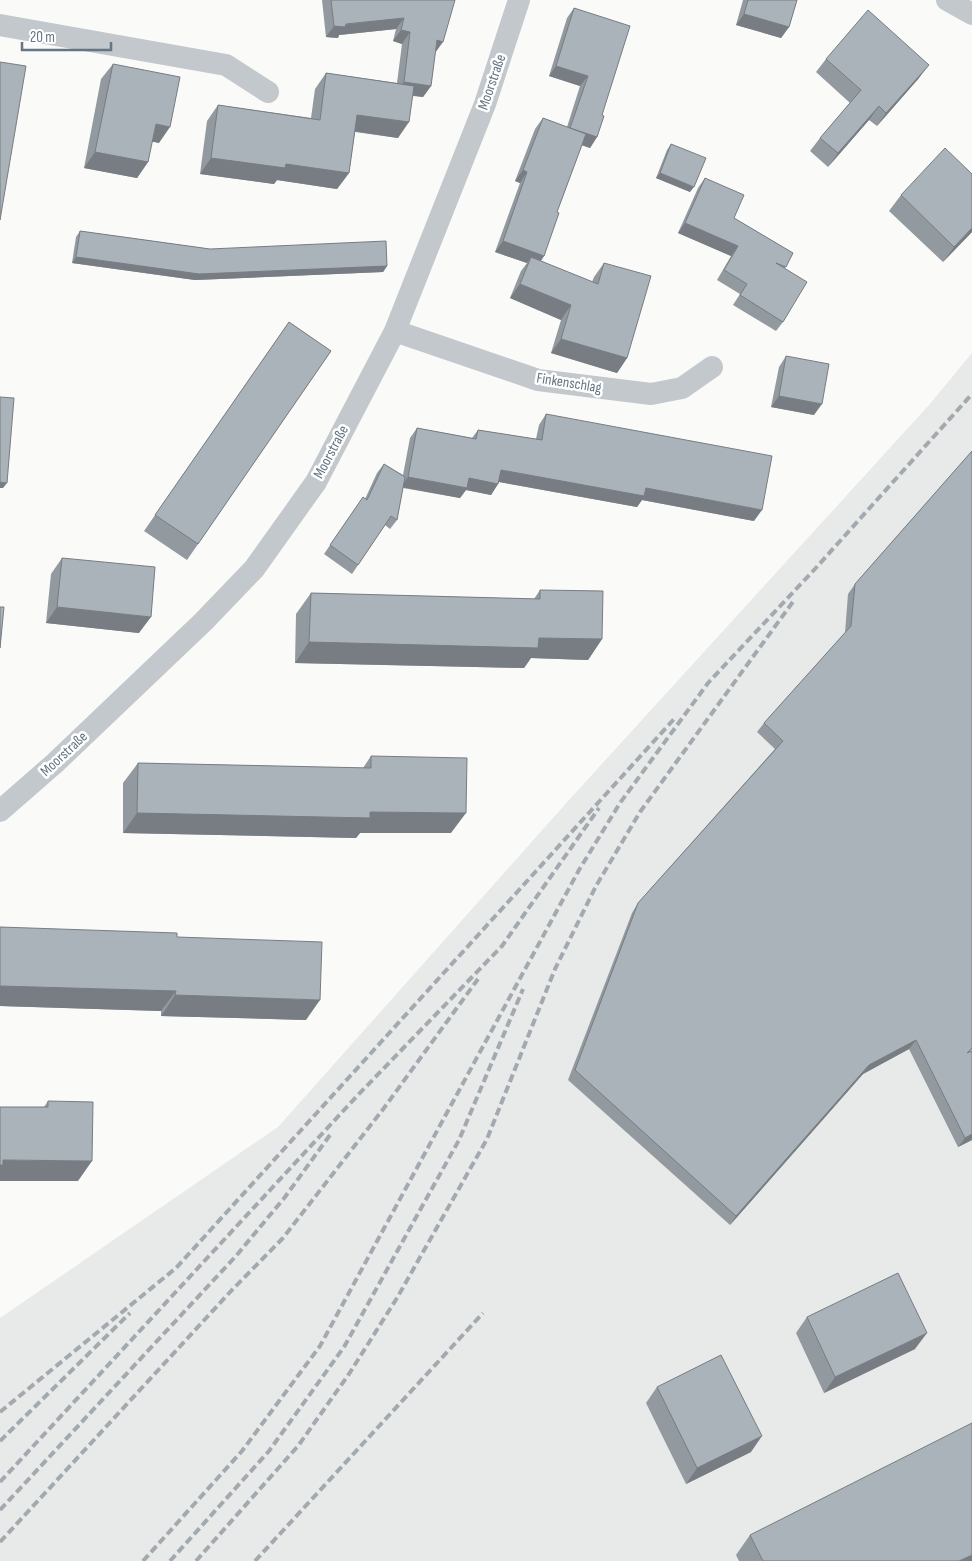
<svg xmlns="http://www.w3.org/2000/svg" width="972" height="1561" viewBox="0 0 972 1561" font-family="'Sofia Sans Condensed',sans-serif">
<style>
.built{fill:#e8e9e9}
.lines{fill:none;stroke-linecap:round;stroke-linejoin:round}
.minor{stroke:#c3c8cc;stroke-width:22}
.rail{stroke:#a2aab0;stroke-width:4;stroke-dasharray:8 4;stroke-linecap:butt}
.wall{fill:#929a9f}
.shaded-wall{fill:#777d82}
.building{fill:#aab3b9;stroke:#777d82}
.labels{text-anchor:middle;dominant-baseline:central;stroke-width:5;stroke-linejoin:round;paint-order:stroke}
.street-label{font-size:15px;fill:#657683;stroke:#fff}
</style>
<rect width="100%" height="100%" fill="#fafaf8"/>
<path class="built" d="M 972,353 L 972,1561 L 0,1561 L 0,1318 L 278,1127 L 569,800 L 929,405 Z"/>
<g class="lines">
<path class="minor" d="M 947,0 L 972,14
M 0,25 L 226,65 L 268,92
M 395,331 L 538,380 L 651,394 L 682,388 L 712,367
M 0,811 L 55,763 L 203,622 L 254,569 L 316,482 L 395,331 L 485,104 L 519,0"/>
<path class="rail" d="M 0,1412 L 176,1268 L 675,718
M 0,1441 L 130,1313
M 0,1482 L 357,1096 L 502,946 L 599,808
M 0,1510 L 236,1256 L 285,1197 L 330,1135
M 0,1542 L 231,1291 L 283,1238 L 384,1108 L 478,979
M 143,1561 L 242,1451 L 320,1346 L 579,870 L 620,803 L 708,683 L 814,570 L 972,394
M 170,1561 L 269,1451 L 344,1347 L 459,1140 L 523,989
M 196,1561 L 298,1446 L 349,1374 L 397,1298 L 487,1139 L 555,969 L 596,886 L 640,812 L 795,599
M 255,1561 L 483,1313"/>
</g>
<path class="wall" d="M 322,0 L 455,0 L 435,53 L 431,86 L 423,97 L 413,96 L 398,138 L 355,132 L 349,173 L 337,189 L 277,180 L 274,184 L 200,174 L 207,121 L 218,105 L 311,118 L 315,89 L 326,73 L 397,83 L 402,44 L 393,41 L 396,29 L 339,35 L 338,38 L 326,37 Z
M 743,0 L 797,0 L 789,27 L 781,38 L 736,25 Z
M 574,8 L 602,115 L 597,137 L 590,148 L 582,145 L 557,212 L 544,256 L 541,261 L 592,282 L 594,277 L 604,263 L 627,358 L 617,373 L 551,353 L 561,320 L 510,298 L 521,271 L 527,263 L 495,252 L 520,183 L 515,181 L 535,129 L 543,118 L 567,127 L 580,86 L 549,76 L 567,18 Z
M 826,59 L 919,78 L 877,126 L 869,120 L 828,167 L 810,151 L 820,138 L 850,103 L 816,72 Z
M 113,64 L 159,143 L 152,141 L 148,162 L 137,178 L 84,168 L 101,79 Z
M 671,144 L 690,192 L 656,178 L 667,150 Z
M 972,174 L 972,232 L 943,262 L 889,211 L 901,195 Z
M 705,178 L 734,218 L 793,253 L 785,268 L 783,322 L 776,331 L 733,305 L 740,294 L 717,280 L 731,256 L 678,233 L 698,188 Z
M 80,231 L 210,249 L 387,266 L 383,272 L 195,280 L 72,263 L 76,237 Z
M 289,322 L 331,351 L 187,560 L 144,531 Z
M 786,356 L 814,415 L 771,407 L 779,367 Z
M 546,414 L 754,521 L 642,500 L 637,507 L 499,482 L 498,484 L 491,495 L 466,490 L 460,498 L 403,488 L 397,520 L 390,529 L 385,525 L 352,574 L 324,554 L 363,497 L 365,499 L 377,473 L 384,464 L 403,475 L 410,438 L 417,428 L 472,438 L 478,430 L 536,439 L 539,425 Z
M 972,451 L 972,1050 L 970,1051 L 972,1051 L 972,1140 L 958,1147 L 909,1049 L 863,1074 L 730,1225 L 568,1080 L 632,913 L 638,903 L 775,749 L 757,732 L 764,723 L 845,633 L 848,594 L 855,584 Z
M 62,558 L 139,633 L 46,623 L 51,574 Z
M 540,590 L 602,639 L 588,660 L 531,658 L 524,668 L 295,663 L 296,614 L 311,593 L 534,599 Z
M 371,756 L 451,833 L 360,833 L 356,838 L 123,833 L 123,783 L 138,763 L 363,768 Z
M 0,927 L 177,937 L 306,1020 L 161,1016 L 161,1011 L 0,1006 Z
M 48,1101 L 78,1181 L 44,1107 Z
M 807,1317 L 915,1349 L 824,1393 L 796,1333 Z
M 657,1387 L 751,1452 L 686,1484 L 646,1403 Z
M 750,1535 L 972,1561 L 739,1561 L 736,1555 Z"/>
<path class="shaded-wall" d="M 744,14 L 789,27 L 781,38 L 736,25 Z
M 404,18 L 396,29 L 339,35 L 338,38 L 326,37 L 334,26 Z
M 401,30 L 410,32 L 402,44 L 393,41 Z
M 437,40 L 443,42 L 435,53 Z
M 929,65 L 919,78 L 877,126 L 886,113 Z
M 556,66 L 588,76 L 580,86 L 549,76 Z
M 404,82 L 431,86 L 423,97 L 396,93 Z
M 879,106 L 869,120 L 828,167 L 838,153 Z
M 357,115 L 409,122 L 398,138 L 346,130 Z
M 156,124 L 170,127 L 159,143 L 144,140 Z
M 570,128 L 597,137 L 590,148 L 563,139 Z
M 95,152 L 148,162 L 137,178 L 84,168 Z
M 211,158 L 286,164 L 349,173 L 337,189 L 277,180 L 274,184 L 200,174 Z
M 523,170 L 527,172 L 520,183 L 515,181 Z
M 660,173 L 694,187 L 690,192 L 656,178 Z
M 685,223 L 738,246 L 731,256 L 678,233 Z
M 972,228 L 972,232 L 943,262 L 954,247 Z
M 503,241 L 544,256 L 536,267 L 531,257 L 527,263 L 495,252 Z
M 76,257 L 387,266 L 383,272 L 195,280 L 72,263 Z
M 520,284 L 571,305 L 561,320 L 510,298 Z
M 561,339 L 627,358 L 617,373 L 551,353 Z
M 779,396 L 822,404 L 814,415 L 771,407 Z
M 501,470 L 646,488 L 762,510 L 754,521 L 642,500 L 637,507 L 494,481 Z
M 408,477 L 469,478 L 498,484 L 491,495 L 466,490 L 460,498 L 401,487 Z
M 0,482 L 7,483 L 3,488 L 0,488 Z
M 57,607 L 151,617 L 139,633 L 46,623 Z
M 539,638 L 602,639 L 588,660 L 531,658 L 524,668 L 295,663 L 309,642 Z
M 370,812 L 466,813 L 451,833 L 360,833 L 356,838 L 123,833 L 137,813 Z
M 0,986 L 176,991 L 161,1011 L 0,1006 Z
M 175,995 L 320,1000 L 306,1020 L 161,1016 Z
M 916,1040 L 909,1049 L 863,1074 L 730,1225 L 736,1216 L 869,1065 Z
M 972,1134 L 972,1140 L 958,1147 L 965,1138 Z
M 3,1160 L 92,1161 L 78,1181 L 0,1181 L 0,1164 Z
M 927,1333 L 915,1349 L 824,1393 L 835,1377 Z
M 762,1436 L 751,1452 L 686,1484 L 697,1468 Z
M 972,1555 L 972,1561 L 959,1561 Z"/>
<path class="building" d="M 331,0 L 455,0 L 443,42 L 437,40 L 431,86 L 404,82 L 410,32 L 401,30 L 404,18 L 346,24 L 345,27 L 334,26 Z
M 748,0 L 797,0 L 789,27 L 744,14 Z
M 574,8 L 630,26 L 602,115 L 604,116 L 597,137 L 570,128 L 588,76 L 556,66 Z
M 868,10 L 929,65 L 886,113 L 879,106 L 838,153 L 820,138 L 861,90 L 826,59 Z
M 0,62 L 26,66 L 0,220 Z
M 113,64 L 180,77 L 170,127 L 156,124 L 148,162 L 95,152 Z
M 326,73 L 414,86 L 409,122 L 357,115 L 349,173 L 286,164 L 285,168 L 211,158 L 218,105 L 320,120 Z
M 543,118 L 586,134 L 557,212 L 559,213 L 544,256 L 503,241 L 527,172 L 523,170 Z
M 671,144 L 706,158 L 694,187 L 660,173 Z
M 945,148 L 972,174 L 972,228 L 954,247 L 901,195 Z
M 705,178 L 744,195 L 734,218 L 793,253 L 786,267 L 776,263 L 807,282 L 783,322 L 740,295 L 747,284 L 724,270 L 738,246 L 685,223 Z
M 80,231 L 210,249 L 386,241 L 387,266 L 199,274 L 76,257 Z
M 531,257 L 598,284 L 604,263 L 651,276 L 627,358 L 561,339 L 571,305 L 520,284 Z
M 289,322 L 331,351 L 198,544 L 155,515 Z
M 786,356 L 829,364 L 822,404 L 779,396 Z
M 0,397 L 14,398 L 7,483 L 0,482 Z
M 546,414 L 772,456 L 762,510 L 646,488 L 644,496 L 501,470 L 498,484 L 469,478 L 467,488 L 408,477 L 417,428 L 476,439 L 478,430 L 542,440 Z
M 972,451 L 972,1048 L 967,1053 L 972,1051 L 972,1134 L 965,1138 L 916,1040 L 869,1065 L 736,1216 L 575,1070 L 638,903 L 783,741 L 764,723 L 851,626 L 855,584 Z
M 384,464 L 405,477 L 397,520 L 391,516 L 358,565 L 330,545 L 363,497 L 367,500 Z
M 62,558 L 155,567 L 151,617 L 57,607 Z
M 540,590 L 603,591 L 602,639 L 539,638 L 538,648 L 309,642 L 311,593 L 540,599 Z
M 0,607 L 4,607 L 0,648 Z
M 371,756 L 467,758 L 466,813 L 370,812 L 370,818 L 137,813 L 138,763 L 371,768 Z
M 0,927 L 177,933 L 177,937 L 322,942 L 320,1000 L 175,995 L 176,991 L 0,986 Z
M 48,1101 L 93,1102 L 92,1161 L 3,1160 L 3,1165 L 0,1165 L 0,1107 L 48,1107 Z
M 898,1273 L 927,1333 L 835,1377 L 807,1317 Z
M 721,1355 L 762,1436 L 697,1468 L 657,1387 Z
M 972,1423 L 972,1555 L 959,1561 L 763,1561 L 750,1535 Z"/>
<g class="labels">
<g class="street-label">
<text transform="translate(492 82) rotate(-71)">Moorstraße</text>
<text transform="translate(569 383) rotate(9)">Finkenschlag</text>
<text transform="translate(331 452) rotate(-62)">Moorstraße</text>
<text transform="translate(64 754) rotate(-43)">Moorstraße</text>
</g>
</g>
<path d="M22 42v8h89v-8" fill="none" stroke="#657683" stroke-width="2.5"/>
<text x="30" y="42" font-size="15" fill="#657683" stroke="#ffffff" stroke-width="4" paint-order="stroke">20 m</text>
</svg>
